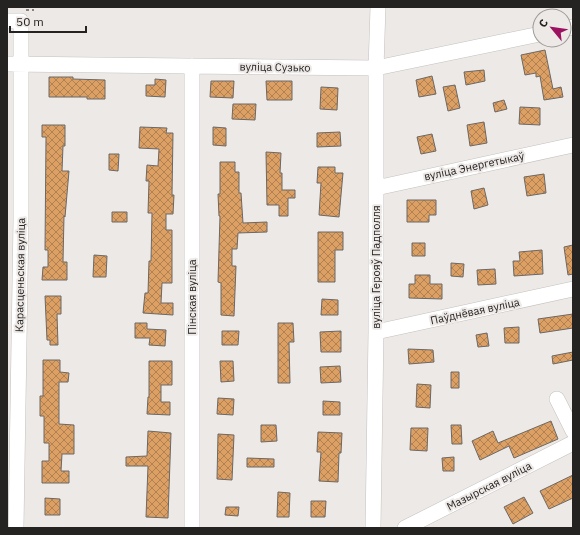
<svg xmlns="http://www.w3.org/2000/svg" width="580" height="535" viewBox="0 0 580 535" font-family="'IBM Plex Sans',sans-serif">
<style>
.building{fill:url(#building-cross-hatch);stroke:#6b6865}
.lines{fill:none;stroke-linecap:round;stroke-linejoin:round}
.minor-casing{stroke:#c4c0be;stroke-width:16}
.path{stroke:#868382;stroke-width:2;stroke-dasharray:3 3;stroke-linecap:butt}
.minor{stroke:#fff;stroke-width:15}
.labels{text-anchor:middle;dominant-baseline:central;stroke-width:4;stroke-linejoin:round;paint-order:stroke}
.street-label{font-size:11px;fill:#252322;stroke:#ede9e7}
</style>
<defs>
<pattern id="building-cross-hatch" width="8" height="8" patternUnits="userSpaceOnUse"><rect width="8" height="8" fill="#dc9f64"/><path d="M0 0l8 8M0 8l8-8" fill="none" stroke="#b28152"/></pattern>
</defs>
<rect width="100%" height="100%" fill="#ede9e7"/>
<path class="building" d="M 545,50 L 553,89 L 561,87 L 563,97 L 544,100 L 540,76 L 536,77 L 536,73 L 525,75 L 521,55 Z
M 484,70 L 485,81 L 466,85 L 464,72 Z
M 432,76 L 436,94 L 419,97 L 416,80 Z
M 49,77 L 73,77 L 73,79 L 105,80 L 105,99 L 87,99 L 87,97 L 49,97 Z
M 155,79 L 166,80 L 165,97 L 146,96 L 146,85 L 155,85 Z
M 211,81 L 234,81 L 233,98 L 210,97 Z
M 266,81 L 292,81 L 292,100 L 267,100 Z
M 455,85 L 460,108 L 448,111 L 443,87 Z
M 321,87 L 338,88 L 337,110 L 320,109 Z
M 504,100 L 507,109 L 495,112 L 493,103 Z
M 233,104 L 256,104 L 255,120 L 232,119 Z
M 520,107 L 540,108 L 540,125 L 519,124 Z
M 484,122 L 487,143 L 470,146 L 467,125 Z
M 42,125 L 65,125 L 65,146 L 63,146 L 62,171 L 69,171 L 65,217 L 64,216 L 63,262 L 67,262 L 67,280 L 42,280 L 43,267 L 48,267 L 48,250 L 45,250 L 46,137 L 42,137 Z
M 140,127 L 167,128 L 166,133 L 173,133 L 172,195 L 174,195 L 173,214 L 166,214 L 166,230 L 172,230 L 172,283 L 162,283 L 161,303 L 173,303 L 173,315 L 143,313 L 145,293 L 148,293 L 149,261 L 151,261 L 152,213 L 148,213 L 149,181 L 146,181 L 147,165 L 158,166 L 159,149 L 139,148 Z
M 213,127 L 226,128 L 226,146 L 213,145 Z
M 340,132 L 341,146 L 317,147 L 317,133 Z
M 432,134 L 436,151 L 421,154 L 417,137 Z
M 266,152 L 281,153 L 280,173 L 282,173 L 282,190 L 295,190 L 295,198 L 288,198 L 288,216 L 279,216 L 279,205 L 267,205 Z
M 109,154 L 119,154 L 118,171 L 109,170 Z
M 220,162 L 235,162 L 235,172 L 239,172 L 239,193 L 241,193 L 243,223 L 267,222 L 267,232 L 238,233 L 237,249 L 232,249 L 232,266 L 236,266 L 234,316 L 221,315 L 221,283 L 218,282 L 220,216 L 219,216 L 218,194 L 220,194 Z
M 318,167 L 335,167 L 335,173 L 343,173 L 339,217 L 319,215 L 321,183 L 317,183 Z
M 544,174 L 546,193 L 527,196 L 524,177 Z
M 484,188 L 488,205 L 474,209 L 471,191 Z
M 407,200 L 436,200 L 436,215 L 429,215 L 429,222 L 407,222 Z
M 112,212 L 127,212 L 127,222 L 112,222 Z
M 318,232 L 343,232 L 343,250 L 335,250 L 335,282 L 318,282 Z
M 412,243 L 425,243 L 425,256 L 412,256 Z
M 573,245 L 573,274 L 568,275 L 564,247 Z
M 542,250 L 543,274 L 514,276 L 513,261 L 520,261 L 519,252 Z
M 94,255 L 107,256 L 106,277 L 93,277 Z
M 451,263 L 464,264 L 463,277 L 451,276 Z
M 495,269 L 496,284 L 478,285 L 477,270 Z
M 415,275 L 430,275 L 430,284 L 442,284 L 442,299 L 409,298 L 409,284 L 415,284 Z
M 45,296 L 61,296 L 61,314 L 57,314 L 58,345 L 50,345 L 50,340 L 47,340 Z
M 322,299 L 338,300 L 338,315 L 321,315 Z
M 573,314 L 573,328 L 540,333 L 538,319 Z
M 135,323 L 147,323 L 147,329 L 166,330 L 165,346 L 149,345 L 150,338 L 135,338 Z
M 278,323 L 293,323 L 294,342 L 289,342 L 290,383 L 278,383 Z
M 519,327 L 519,343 L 505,343 L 504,328 Z
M 222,331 L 239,331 L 238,345 L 222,345 Z
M 341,331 L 341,352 L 321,352 L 320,332 Z
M 487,333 L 489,346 L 478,347 L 476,335 Z
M 408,349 L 433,350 L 434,362 L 409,364 Z
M 573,352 L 573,360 L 553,364 L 552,356 Z
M 43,360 L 60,360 L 60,372 L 69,373 L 68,382 L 59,382 L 59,424 L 74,425 L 74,454 L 62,454 L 61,471 L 69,471 L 69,483 L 42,483 L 42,461 L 49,461 L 49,443 L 44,443 L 44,416 L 40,416 L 40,396 L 43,396 Z
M 149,361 L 172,361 L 172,385 L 161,385 L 161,402 L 170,402 L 170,415 L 147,414 L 148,397 L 149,397 Z
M 220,361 L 233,361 L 234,381 L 221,382 Z
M 340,366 L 341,382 L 321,383 L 320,367 Z
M 451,372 L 459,372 L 459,388 L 451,388 Z
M 417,384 L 431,385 L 430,408 L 416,407 Z
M 218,398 L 234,399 L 233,415 L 217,414 Z
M 323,401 L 340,402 L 340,415 L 323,415 Z
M 551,421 L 558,439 L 514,458 L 509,446 L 480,460 L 472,441 L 493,431 L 498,443 Z
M 261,425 L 276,425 L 277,441 L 261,442 Z
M 451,425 L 461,425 L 462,444 L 452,444 Z
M 411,428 L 428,428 L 427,451 L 410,450 Z
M 148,431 L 171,433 L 168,518 L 146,517 L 148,466 L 126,466 L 126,457 L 147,456 Z
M 318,432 L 342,433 L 341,453 L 339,453 L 338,482 L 319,481 L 321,452 L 317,452 Z
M 218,434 L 234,435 L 232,480 L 217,479 Z
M 454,457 L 454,471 L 443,471 L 442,458 Z
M 247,458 L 274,459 L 274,467 L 247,467 Z
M 573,475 L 573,498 L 549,509 L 540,491 Z
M 278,492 L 290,493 L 289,517 L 277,517 Z
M 524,497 L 533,513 L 513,524 L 504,507 Z
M 45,498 L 60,499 L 60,515 L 45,515 Z
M 311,501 L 326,501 L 325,517 L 311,517 Z
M 226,507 L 239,507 L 238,516 L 225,515 Z"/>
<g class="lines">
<g class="minor-casing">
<path id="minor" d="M 7,21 L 21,21 L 21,219 L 16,528
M 564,29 L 573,27
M 7,64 L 376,68 L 540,34
M 376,188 L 573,145
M 376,332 L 573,289
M 557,399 L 573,431
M 192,528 L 192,66
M 373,528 L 376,332 L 376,68 L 378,7
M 405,528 L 573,443"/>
</g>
<path class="path" d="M 26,10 L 34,10"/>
<use href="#minor" class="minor"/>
</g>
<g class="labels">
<g class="street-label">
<text transform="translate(275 67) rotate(1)">вуліца Сузько</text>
<text transform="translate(474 166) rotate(-12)">вуліца Энергетыкаў</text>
<text transform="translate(376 267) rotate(-90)">вуліца Герояў Падполля</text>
<text transform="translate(20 275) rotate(-89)">Карасценьская вуліца</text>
<text transform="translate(192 297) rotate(-90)">Пінская вуліца</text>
<text transform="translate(475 311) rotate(-12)">Паўднёвая вуліца</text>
<text transform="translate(489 486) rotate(-27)">Мазырская вуліца</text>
</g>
</g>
<rect width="580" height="535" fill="none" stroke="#252322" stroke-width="16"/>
<g transform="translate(552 28) rotate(299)"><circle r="19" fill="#ede9e7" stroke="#9d9a98"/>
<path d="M0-3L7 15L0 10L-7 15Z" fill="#9c1261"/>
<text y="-6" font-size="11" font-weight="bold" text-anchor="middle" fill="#252322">С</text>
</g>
<path d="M10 26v6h76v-6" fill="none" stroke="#252322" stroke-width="2"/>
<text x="16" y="26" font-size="12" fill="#252322" stroke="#ede9e7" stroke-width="3" paint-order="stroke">50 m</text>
</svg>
